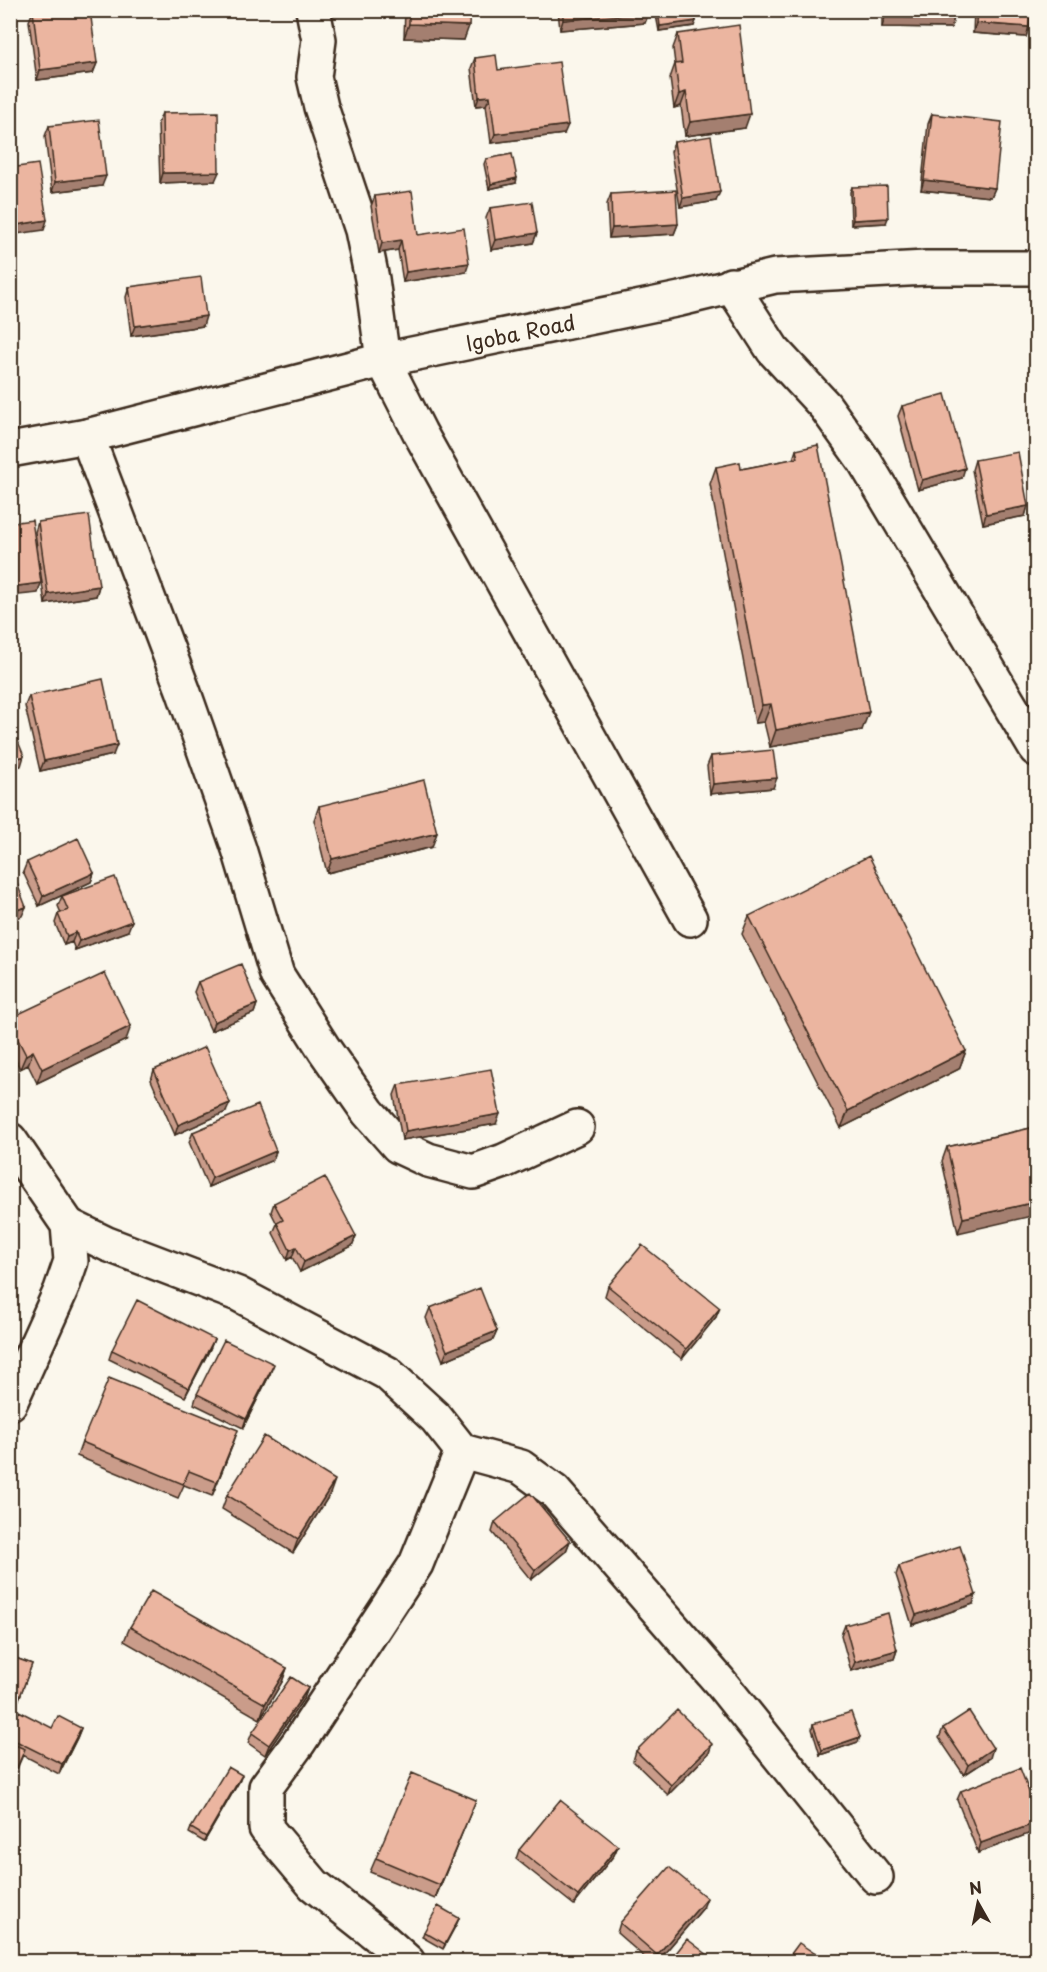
<svg xmlns="http://www.w3.org/2000/svg" width="1047" height="1972" viewBox="0 0 1047 1972" font-family="'Playpen Sans',sans-serif">
<style>
.lines{fill:none;stroke-linecap:round;stroke-linejoin:round}
.minor-casing{stroke:#3b2a1e;stroke-width:38}
.minor{stroke:#fbf7ec;stroke-width:33}
.wall{fill:#ca9c8a;stroke:#3b2a1e;stroke-width:1.5}
.shaded-wall{fill:#a47f70;stroke:#3b2a1e;stroke-width:1.5}
.building{fill:#ebb5a0;stroke:#3b2a1e;stroke-width:1.5}
.labels{text-anchor:middle;dominant-baseline:central;stroke-width:5;stroke-linejoin:round;paint-order:stroke}
.street-label{font-size:21px;fill:#3b2a1e;stroke:#fbf7ec}
</style>
<rect width="100%" height="100%" fill="#fbf7ec"/>
<filter id="ink" filterUnits="userSpaceOnUse"><feTurbulence type="fractalNoise" baseFrequency=".0167" numOctaves="2"/><feDisplacementMap in="SourceGraphic" scale="12" xChannelSelector="R" yChannelSelector="G"/><feConvolveMatrix kernelMatrix="1 2 1 2 8 2 1 2 1" color-interpolation-filters="sRGB"/></filter>
<g filter="url(#ink)">
<g class="lines">
<g class="minor-casing">
<g id="minor">
<path d="M 313,10 L 319,40 L 314,77 L 321,107 L 362,230 L 372,279 L 383,360 L 420,433 L 690,919"/>
<path d="M 731,285 L 773,350 L 825,406 L 865,462 L 1036,749"/>
<path d="M 87,436 L 183,690 L 239,849 L 277,975 L 324,1049 L 368,1112 L 398,1146 L 428,1160 L 473,1172 L 504,1161 L 577,1127"/>
<path id="s1" d="M 10,450 L 87,436 L 383,360 L 680,299 L 775,276 L 926,268 L 1036,268"/>
<path d="M 10,1140 L 68,1225 L 71,1261 L 61,1290 L 10,1403"/>
<path d="M 68,1225 L 107,1244 L 238,1294 L 387,1373 L 436,1418 L 462,1451 L 521,1467 L 554,1491 L 720,1682 L 876,1877"/>
<path d="M 408,1962 L 381,1938 L 314,1885 L 266,1828 L 266,1787 L 299,1742 L 416,1564 L 462,1451"/>
</g>
</g>
<use href="#minor" class="minor"/>
</g>
<path class="wall" d="M 405,10 L 470,10 L 464,40 L 404,38 Z
M 558,10 L 648,10 L 645,23 L 560,30 Z
M 655,10 L 694,10 L 694,26 L 659,31 Z
M 882,10 L 954,10 L 954,18 L 951,28 L 882,27 Z
M 974,10 L 1031,10 L 1029,27 L 1026,37 L 973,33 Z
M 33,11 L 97,63 L 93,73 L 37,80 L 29,21 Z
M 678,34 L 745,128 L 685,136 L 681,106 L 674,108 L 670,78 L 675,64 L 673,48 Z
M 475,58 L 498,70 L 564,134 L 491,143 L 486,105 L 476,106 L 471,68 Z
M 162,113 L 215,181 L 160,183 L 158,123 Z
M 932,114 L 995,188 L 991,197 L 921,190 L 928,124 Z
M 49,126 L 102,186 L 52,192 L 45,136 Z
M 674,142 L 716,201 L 680,207 L 671,152 Z
M 1036,147 L 1036,189 L 1034,189 Z
M 486,159 L 516,183 L 489,189 L 484,164 Z
M 852,187 L 886,223 L 851,225 L 850,192 Z
M 611,194 L 678,224 L 674,234 L 609,238 L 607,204 Z
M 375,196 L 418,235 L 466,272 L 403,282 L 398,250 L 379,253 L 371,206 Z
M 490,208 L 537,233 L 533,243 L 491,250 L 486,218 Z
M 129,287 L 203,326 L 131,336 L 126,297 Z
M 902,406 L 962,478 L 918,490 L 898,416 Z
M 1036,449 L 1036,480 L 1031,460 L 1035,450 Z
M 796,450 L 862,730 L 770,747 L 764,722 L 755,723 L 710,484 L 716,467 L 741,469 L 793,459 Z
M 975,460 L 1028,506 L 1025,516 L 983,524 L 972,470 Z
M 38,522 L 99,586 L 96,596 L 45,604 L 35,532 Z
M 29,696 L 113,755 L 40,771 L 25,706 Z
M 711,756 L 773,788 L 710,794 L 707,766 Z
M 319,806 L 432,847 L 327,873 L 314,820 Z
M 27,862 L 94,873 L 91,882 L 39,906 L 23,872 Z
M 62,896 L 128,931 L 75,950 L 72,942 L 64,945 L 55,923 L 58,914 L 61,913 L 58,906 Z
M 749,916 L 966,1051 L 959,1069 L 841,1128 L 742,934 Z
M 198,982 L 257,1004 L 254,1013 L 211,1031 L 194,992 Z
M 10,1018 L 126,1040 L 37,1083 L 28,1065 L 20,1069 L 10,1048 Z
M 154,1070 L 226,1112 L 175,1135 L 151,1080 Z
M 398,1085 L 496,1124 L 402,1140 L 394,1095 Z
M 1031,1128 L 958,1233 L 942,1161 L 947,1147 Z
M 193,1132 L 276,1151 L 273,1160 L 208,1187 L 189,1142 Z
M 274,1203 L 356,1236 L 352,1246 L 300,1272 L 292,1257 L 287,1260 L 273,1233 L 277,1224 L 271,1212 Z
M 608,1286 L 716,1317 L 682,1359 L 605,1296 Z
M 430,1308 L 497,1331 L 493,1340 L 443,1361 L 426,1318 Z
M 214,1339 L 210,1349 L 185,1397 L 109,1359 L 112,1350 Z
M 270,1374 L 243,1428 L 194,1404 L 197,1394 Z
M 82,1442 L 233,1444 L 212,1496 L 184,1485 L 178,1498 L 77,1456 Z
M 330,1494 L 293,1553 L 222,1509 L 227,1495 Z
M 495,1522 L 570,1541 L 566,1551 L 531,1580 L 492,1532 Z
M 899,1566 L 973,1604 L 912,1625 L 896,1575 Z
M 845,1625 L 897,1650 L 894,1659 L 851,1671 L 841,1635 Z
M 130,1627 L 287,1668 L 282,1682 L 260,1719 L 124,1641 Z
M 10,1656 L 32,1664 L 12,1718 L 15,1720 L 52,1728 L 81,1728 L 77,1738 L 59,1774 L 23,1755 L 10,1785 Z
M 308,1688 L 304,1698 L 265,1755 L 248,1743 L 252,1733 Z
M 813,1724 L 858,1742 L 820,1755 L 812,1729 Z
M 943,1728 L 990,1758 L 964,1775 L 939,1738 Z
M 636,1751 L 709,1753 L 668,1795 L 633,1761 Z
M 240,1780 L 204,1842 L 189,1833 L 191,1828 Z
M 961,1791 L 1036,1810 L 1036,1831 L 978,1853 L 957,1800 Z
M 470,1814 L 435,1899 L 370,1872 L 376,1858 Z
M 618,1846 L 614,1855 L 574,1905 L 516,1859 L 519,1850 Z
M 1036,1858 L 1036,1873 L 1033,1866 Z
M 703,1908 L 657,1962 L 650,1962 L 617,1933 L 620,1923 Z
M 459,1918 L 457,1923 L 443,1949 L 422,1937 L 424,1932 Z"/>
<path class="shaded-wall" d="M 649,13 L 645,23 L 560,30 L 563,20 Z
M 885,17 L 954,18 L 951,28 L 882,27 Z
M 696,21 L 694,26 L 659,31 L 660,26 Z
M 976,23 L 1029,27 L 1026,37 L 973,33 Z
M 409,24 L 469,26 L 464,40 L 404,38 Z
M 97,63 L 93,73 L 37,80 L 40,70 Z
M 686,92 L 681,106 L 674,108 L 679,94 Z
M 490,96 L 486,105 L 476,106 L 479,97 Z
M 750,114 L 745,128 L 685,136 L 690,122 Z
M 568,125 L 564,134 L 491,143 L 495,134 Z
M 219,172 L 215,181 L 160,183 L 163,173 Z
M 106,176 L 102,186 L 52,192 L 55,182 Z
M 517,178 L 516,183 L 489,189 L 491,184 Z
M 924,180 L 995,188 L 991,197 L 921,190 Z
M 720,192 L 716,201 L 680,207 L 683,198 Z
M 888,218 L 886,223 L 851,225 L 853,220 Z
M 47,220 L 44,230 L 10,235 L 10,226 Z
M 678,224 L 674,234 L 609,238 L 612,228 Z
M 537,233 L 533,243 L 491,250 L 495,240 Z
M 401,240 L 398,250 L 379,253 L 382,243 Z
M 469,263 L 466,272 L 403,282 L 406,272 Z
M 206,316 L 203,326 L 131,336 L 135,326 Z
M 965,468 L 962,478 L 918,490 L 922,480 Z
M 1028,506 L 1025,516 L 983,524 L 986,514 Z
M 41,583 L 38,593 L 10,596 L 10,587 Z
M 99,586 L 96,596 L 45,604 L 48,594 Z
M 771,704 L 764,722 L 755,723 L 762,705 Z
M 869,712 L 862,730 L 770,747 L 776,730 Z
M 117,745 L 113,755 L 40,771 L 44,761 Z
M 24,756 L 21,766 L 10,770 L 10,761 Z
M 777,778 L 773,788 L 710,794 L 713,784 Z
M 437,833 L 432,847 L 327,873 L 332,859 Z
M 94,873 L 91,882 L 39,906 L 43,896 Z
M 26,907 L 22,916 L 10,921 L 10,912 Z
M 132,921 L 128,931 L 75,950 L 79,941 Z
M 76,932 L 72,942 L 64,945 L 67,936 Z
M 257,1004 L 254,1013 L 211,1031 L 214,1022 Z
M 131,1026 L 126,1040 L 37,1083 L 42,1069 Z
M 33,1051 L 28,1065 L 20,1069 L 26,1055 Z
M 966,1051 L 959,1069 L 841,1128 L 848,1111 Z
M 230,1103 L 226,1112 L 175,1135 L 178,1125 Z
M 500,1114 L 496,1124 L 402,1140 L 406,1131 Z
M 276,1151 L 273,1160 L 208,1187 L 212,1178 Z
M 1036,1202 L 1036,1215 L 958,1233 L 963,1218 Z
M 356,1236 L 352,1246 L 300,1272 L 304,1262 Z
M 296,1247 L 292,1257 L 287,1260 L 290,1250 Z
M 720,1308 L 716,1317 L 682,1359 L 686,1349 Z
M 497,1331 L 493,1340 L 443,1361 L 447,1351 Z
M 214,1339 L 210,1349 L 185,1397 L 189,1388 Z
M 274,1364 L 270,1374 L 243,1428 L 246,1419 Z
M 238,1430 L 233,1444 L 212,1496 L 217,1482 Z
M 335,1480 L 330,1494 L 293,1553 L 298,1539 Z
M 570,1541 L 566,1551 L 531,1580 L 535,1570 Z
M 976,1595 L 973,1604 L 912,1625 L 916,1615 Z
M 897,1650 L 894,1659 L 851,1671 L 855,1662 Z
M 287,1668 L 282,1682 L 260,1719 L 265,1704 Z
M 308,1688 L 304,1698 L 265,1755 L 269,1745 Z
M 81,1728 L 77,1738 L 59,1774 L 62,1764 Z
M 860,1737 L 858,1742 L 820,1755 L 822,1750 Z
M 712,1744 L 709,1753 L 668,1795 L 671,1785 Z
M 993,1748 L 990,1758 L 964,1775 L 968,1765 Z
M 242,1775 L 240,1780 L 204,1842 L 206,1837 Z
M 476,1800 L 470,1814 L 435,1899 L 440,1885 Z
M 1036,1823 L 1036,1831 L 978,1853 L 981,1843 Z
M 618,1846 L 614,1855 L 574,1905 L 578,1896 Z
M 707,1898 L 703,1908 L 657,1962 L 655,1962 L 657,1955 Z
M 459,1918 L 457,1923 L 443,1949 L 445,1944 Z"/>
<path class="building" d="M 37,10 L 90,10 L 97,63 L 40,70 L 33,11 Z
M 409,10 L 470,10 L 469,26 L 409,24 Z
M 563,10 L 648,10 L 649,13 L 563,20 Z
M 658,10 L 694,10 L 696,21 L 660,26 Z
M 886,10 L 954,10 L 954,18 L 885,17 Z
M 977,10 L 1031,10 L 1029,27 L 976,23 Z
M 739,25 L 750,114 L 690,122 L 686,92 L 679,94 L 675,64 L 682,63 L 678,34 Z
M 496,55 L 498,70 L 559,62 L 568,125 L 495,134 L 490,96 L 479,97 L 475,58 Z
M 218,112 L 219,172 L 163,173 L 162,113 Z
M 932,114 L 1002,122 L 995,188 L 924,180 Z
M 99,120 L 106,176 L 55,182 L 49,126 Z
M 711,136 L 720,192 L 683,198 L 674,142 Z
M 512,154 L 517,178 L 491,184 L 486,159 Z
M 38,164 L 47,220 L 10,226 L 10,168 Z
M 887,186 L 888,218 L 853,220 L 852,187 Z
M 676,190 L 678,224 L 612,228 L 611,194 Z
M 412,191 L 418,235 L 464,228 L 469,263 L 406,272 L 401,240 L 382,243 L 375,196 Z
M 532,202 L 537,233 L 495,240 L 490,208 Z
M 201,277 L 206,316 L 135,326 L 129,287 Z
M 945,394 L 965,468 L 922,480 L 902,406 Z
M 818,445 L 869,712 L 776,730 L 771,704 L 762,705 L 716,467 L 740,462 L 741,469 L 798,458 L 796,450 Z
M 1018,452 L 1028,506 L 986,514 L 975,460 Z
M 89,515 L 99,586 L 48,594 L 38,522 Z
M 32,520 L 41,583 L 10,587 L 10,523 Z
M 103,679 L 117,745 L 44,761 L 29,696 Z
M 10,722 L 24,756 L 10,761 Z
M 773,750 L 777,778 L 713,784 L 711,756 Z
M 424,780 L 437,833 L 332,859 L 319,806 Z
M 78,838 L 94,873 L 43,896 L 27,862 Z
M 869,856 L 966,1051 L 848,1111 L 749,916 Z
M 10,870 L 12,870 L 26,907 L 10,912 Z
M 115,877 L 132,921 L 79,941 L 76,932 L 67,936 L 58,914 L 68,910 L 62,896 Z
M 241,964 L 257,1004 L 214,1022 L 198,982 Z
M 105,973 L 131,1026 L 42,1069 L 33,1051 L 26,1055 L 10,1024 L 10,1018 Z
M 205,1047 L 230,1103 L 178,1125 L 154,1070 Z
M 491,1069 L 500,1114 L 406,1131 L 398,1085 Z
M 258,1105 L 276,1151 L 212,1178 L 193,1132 Z
M 1031,1128 L 1036,1152 L 1036,1202 L 963,1218 L 947,1147 Z
M 325,1177 L 356,1236 L 304,1262 L 296,1247 L 290,1250 L 277,1223 L 283,1220 L 274,1203 Z
M 642,1245 L 720,1308 L 686,1349 L 608,1286 Z
M 480,1288 L 497,1331 L 447,1351 L 430,1308 Z
M 137,1300 L 214,1339 L 189,1388 L 112,1350 Z
M 224,1340 L 274,1364 L 246,1419 L 197,1394 Z
M 109,1378 L 238,1430 L 217,1482 L 189,1471 L 183,1484 L 82,1442 Z
M 264,1436 L 335,1480 L 298,1539 L 227,1495 Z
M 530,1493 L 570,1541 L 535,1570 L 495,1522 Z
M 960,1546 L 976,1595 L 916,1615 L 899,1566 Z
M 151,1591 L 287,1668 L 265,1704 L 130,1627 Z
M 888,1613 L 897,1650 L 855,1662 L 845,1625 Z
M 10,1656 L 32,1664 L 13,1715 L 10,1714 Z
M 291,1677 L 308,1688 L 269,1745 L 252,1733 Z
M 677,1710 L 712,1744 L 671,1785 L 636,1751 Z
M 19,1711 L 52,1728 L 58,1716 L 81,1728 L 62,1764 L 10,1738 L 10,1717 L 15,1720 Z
M 969,1711 L 993,1748 L 968,1765 L 943,1728 Z
M 851,1712 L 860,1737 L 822,1750 L 813,1724 Z
M 10,1743 L 25,1749 L 10,1783 Z
M 228,1767 L 242,1775 L 206,1837 L 191,1828 Z
M 1020,1768 L 1036,1810 L 1036,1823 L 981,1843 L 961,1791 Z
M 412,1773 L 476,1800 L 440,1885 L 376,1858 Z
M 560,1800 L 618,1846 L 578,1896 L 519,1850 Z
M 669,1867 L 707,1898 L 657,1955 L 620,1923 Z
M 438,1906 L 459,1918 L 445,1944 L 424,1932 Z
M 687,1939 L 717,1962 L 669,1962 Z
M 799,1943 L 826,1961 L 826,1962 L 785,1962 Z"/>
</g>
<g class="labels">
<g class="street-label">
<text stroke="none"><textPath href="#s1" startOffset="524">Igoba Road</textPath></text>
</g>
</g>
<rect width="1047" height="1972" fill="none" stroke="#fbf7ec" stroke-width="36"/>
<rect x="18" y="18" width="1011" height="1936" fill="none" stroke="#3b2a1e" stroke-width="2" filter="url(#ink)"/>
<g transform="translate(978 1903) rotate(351)" stroke="#fbf7ec" stroke-width="4.5" paint-order="stroke">
<path d="M0-4.5L10 22L0 15L-10 22Z" fill="#3b2a1e"/>
<text y="-9" font-size="16" font-weight="bold" text-anchor="middle" fill="#3b2a1e">N</text>
</g>
</svg>
